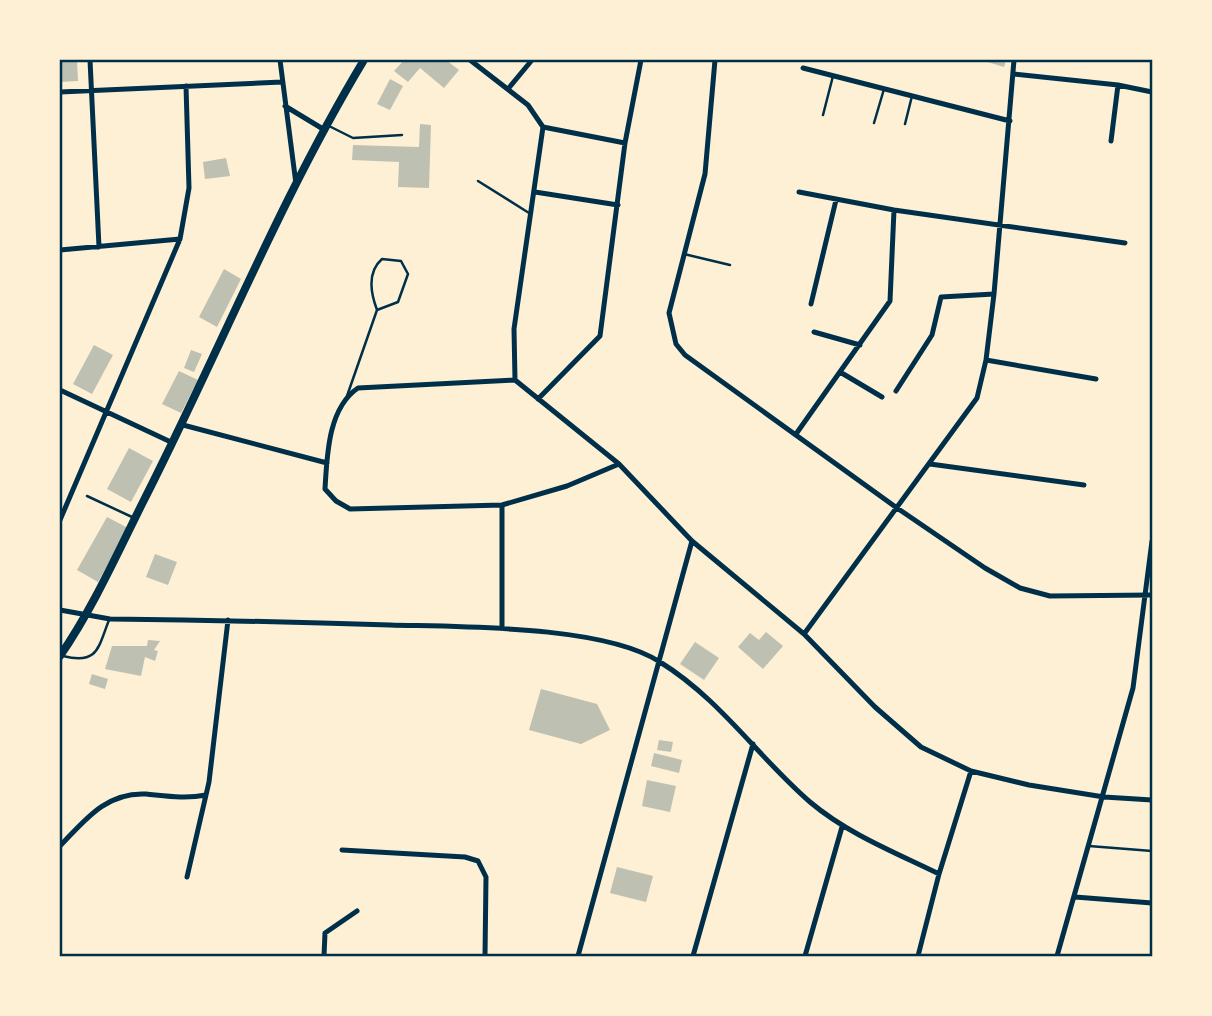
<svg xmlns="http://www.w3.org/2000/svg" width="1212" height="1016" viewBox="0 0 1212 1016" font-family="'Space Grotesk',sans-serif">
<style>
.building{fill:#bec0b2}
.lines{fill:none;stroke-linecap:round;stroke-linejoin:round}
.service{stroke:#003049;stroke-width:2.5}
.minor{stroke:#003049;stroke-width:5}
.secondary{stroke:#003049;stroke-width:8}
.neatline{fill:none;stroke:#003049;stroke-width:2.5}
</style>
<rect width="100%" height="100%" fill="#fdf0d5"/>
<path class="building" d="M 77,60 L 78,81 L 60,82 L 60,61 Z
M 404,60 L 446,60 L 459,70 L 444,88 L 420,68 L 408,82 L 394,71 Z
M 981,60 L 1006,60 L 1004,67 Z
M 390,79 L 403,86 L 390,110 L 377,104 Z
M 420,124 L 431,125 L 429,188 L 398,187 L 399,162 L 352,160 L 353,145 L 419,147 Z
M 226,158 L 230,176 L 205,179 L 203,162 Z
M 224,269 L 241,279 L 217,327 L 199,317 Z
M 94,345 L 113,355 L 92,394 L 73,384 Z
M 191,350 L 202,354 L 194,372 L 184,368 Z
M 179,371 L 198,380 L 181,413 L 162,404 Z
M 129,448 L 153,461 L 131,502 L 107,489 Z
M 107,517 L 128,528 L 98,582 L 77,570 Z
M 155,554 L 177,562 L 168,585 L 146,577 Z
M 766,632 L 783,646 L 763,669 L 738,647 L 750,633 L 759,640 Z
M 148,640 L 160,641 L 154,650 L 158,651 L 155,661 L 145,657 L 141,676 L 105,669 L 112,646 L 147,646 Z
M 695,642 L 719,658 L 704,680 L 680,664 Z
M 92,674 L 108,679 L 105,689 L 89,684 Z
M 541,689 L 597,704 L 610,730 L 581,744 L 529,730 Z
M 659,740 L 673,742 L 671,752 L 657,750 Z
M 654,753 L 682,760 L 679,773 L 651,766 Z
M 647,780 L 676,786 L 670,812 L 642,806 Z
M 617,867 L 653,876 L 646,902 L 610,893 Z"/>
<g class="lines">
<path class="service" d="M 823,115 L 833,76
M 874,123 L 884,89
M 905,124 L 912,96
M 329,126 L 353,138 L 402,135
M 478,181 L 529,213
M 684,254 L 730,265
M 347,396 L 377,310 L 398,302 L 408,274 L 401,261 L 382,259 C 367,272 371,294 377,310
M 87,496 L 132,517
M 63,656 C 98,665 98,648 109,620
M 1089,846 L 1152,851"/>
<path class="minor" d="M 90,60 L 99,247
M 280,60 L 296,184
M 470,60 L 528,105 L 543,127 L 514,329 L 515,380 L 619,464 L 692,541 L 804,634 L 875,707 L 921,747 L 971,771 L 1029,785 L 1104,797 L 1152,800
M 715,60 L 705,174 L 669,313 L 676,344 L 685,355 L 897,508 L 985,568 L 1020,588 L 1050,596 L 1152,595
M 803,68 L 1010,121
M 1014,74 L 1118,85 L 1152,92
M 508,89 L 532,60
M 60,92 L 282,82
M 285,106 L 323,129
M 543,127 L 625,143
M 1111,141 L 1118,85
M 535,192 L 618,205
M 799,192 L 894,210 L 1125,243
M 60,250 L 180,239
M 811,304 L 836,200
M 814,332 L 860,345
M 986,360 L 1096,379
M 840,372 L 882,397
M 515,380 L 358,388 C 328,408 327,456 325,489 L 336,501 L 350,509 L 502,505 L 567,486 L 619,464
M 60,390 L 173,443
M 896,391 L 932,335 L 941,297 L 994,294
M 538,399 L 600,336 L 625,143 L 641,60
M 183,425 L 327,463
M 796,434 L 890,301 L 894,210
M 930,464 L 1084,485
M 60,520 L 180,239 L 189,188 L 186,86
M 60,610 L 110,619 C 203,620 297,622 390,625 C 459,627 603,625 660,662 C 720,699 758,757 810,802 C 848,834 894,852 939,874
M 502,628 L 502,505
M 804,634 L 977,398 L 986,360 L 994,294 L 1014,60
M 60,846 C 85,820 106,792 146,794 C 167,796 185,799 206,795
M 342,850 L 465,857 L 478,861 L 486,877 L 485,956
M 187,877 L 209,782 L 228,620
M 1075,897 L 1152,903
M 324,956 L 325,933 L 357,911
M 578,956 L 692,541
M 693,956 L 753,744
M 805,956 L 842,827
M 918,956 L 939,874 L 971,771
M 1057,956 L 1133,688 L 1152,541"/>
<path class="secondary" d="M 60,656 C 93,608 117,554 143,502 C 218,355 279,201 364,60"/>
</g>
<rect width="1212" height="1016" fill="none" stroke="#fdf0d5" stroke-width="122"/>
<rect x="61" y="61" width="1090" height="894" class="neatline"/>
</svg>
